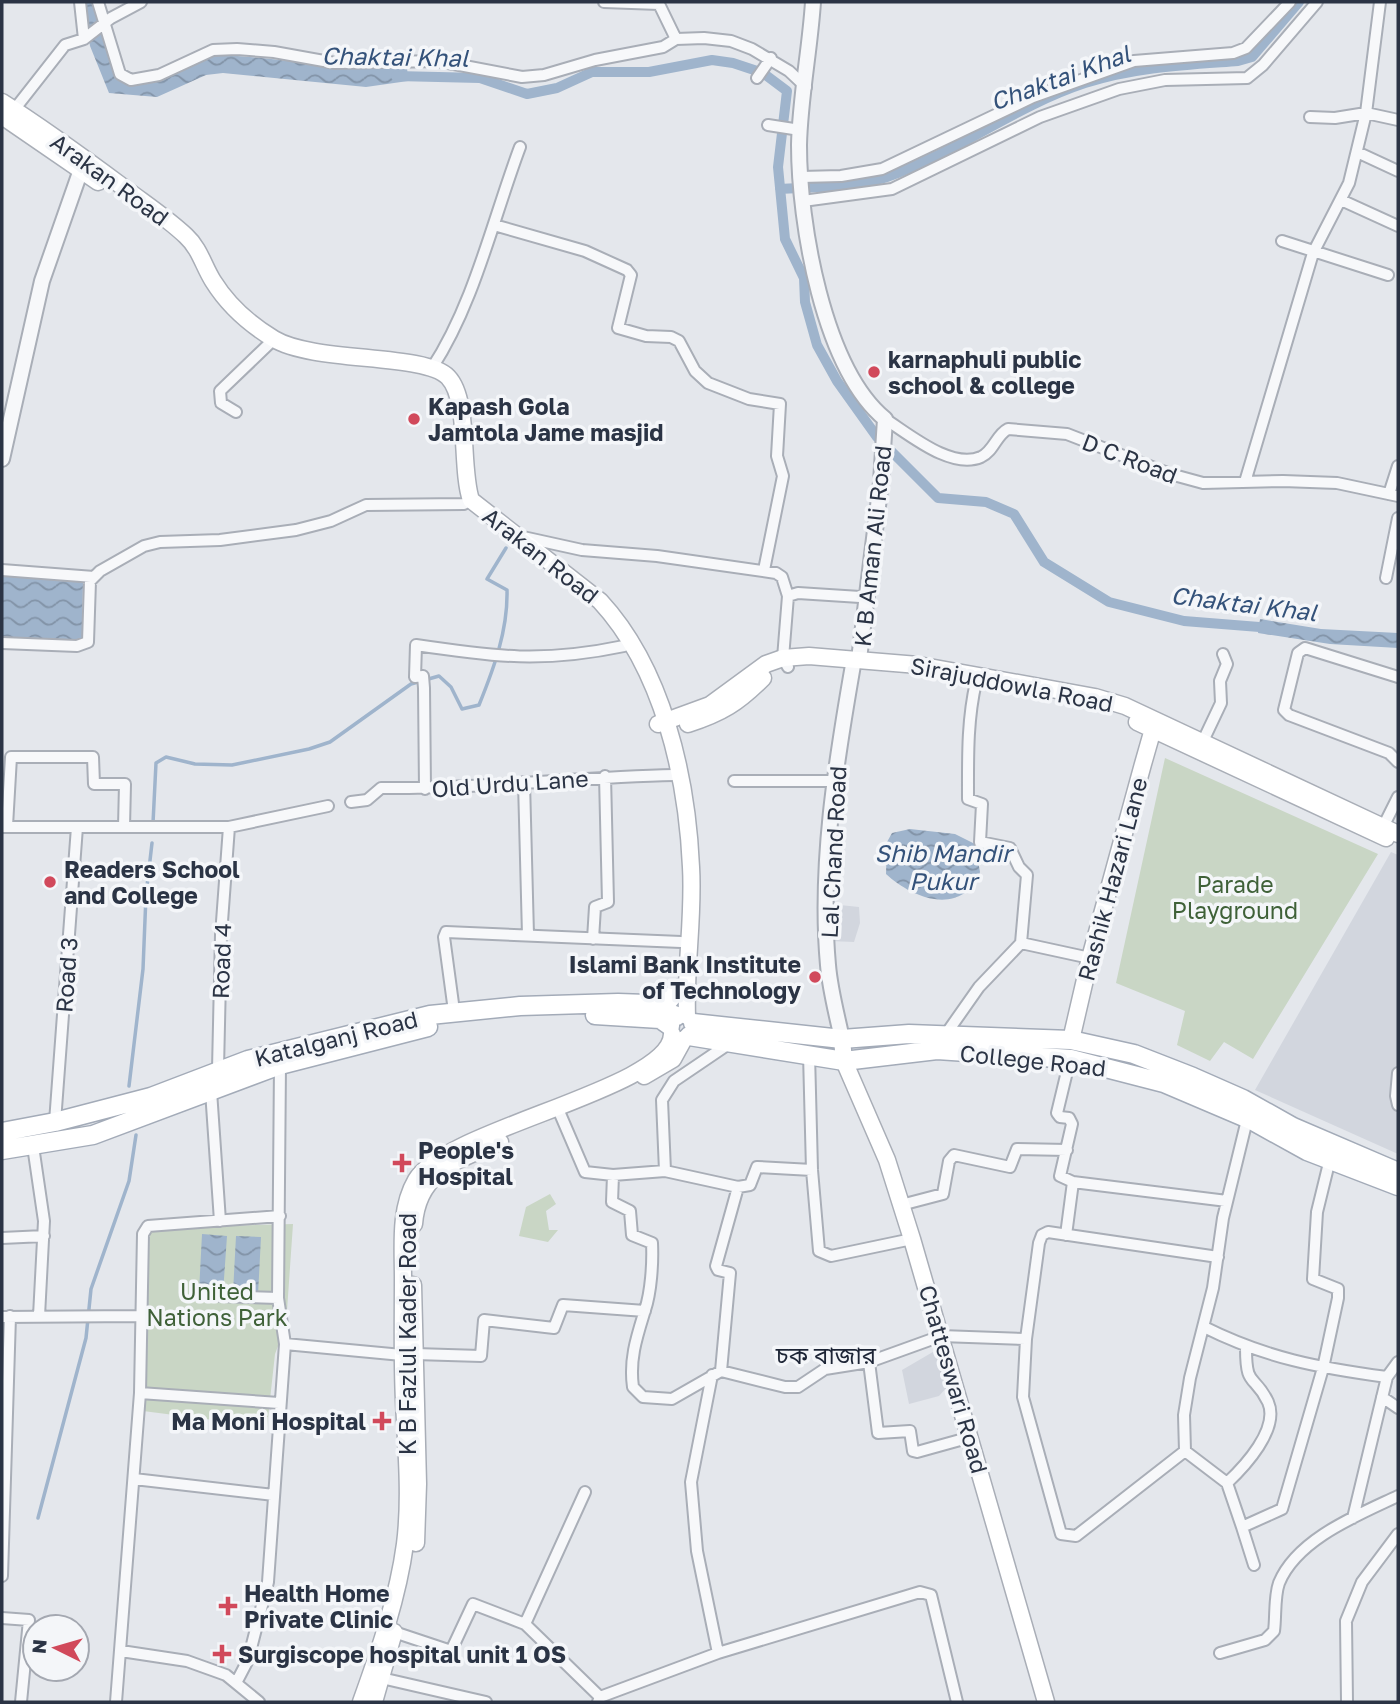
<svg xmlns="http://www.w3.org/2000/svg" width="1400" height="1704" viewBox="0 0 1400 1704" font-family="'Golos Text','Noto Sans Bengali',sans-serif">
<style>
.built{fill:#d2d6de}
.green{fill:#c9d6c5}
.water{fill:url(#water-waves)}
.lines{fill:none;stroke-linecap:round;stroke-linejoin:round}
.stream{stroke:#9fb4cc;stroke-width:3.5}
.canal{stroke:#9fb4cc;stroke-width:10}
.minor-casing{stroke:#a9aeb7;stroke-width:14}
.tertiary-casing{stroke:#a9aeb7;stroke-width:18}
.secondary-casing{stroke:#a9aeb7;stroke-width:19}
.primary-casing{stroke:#a3abb8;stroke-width:21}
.minor{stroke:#f7f8fa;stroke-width:10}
.tertiary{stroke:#f7f8fa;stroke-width:14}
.secondary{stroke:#fff;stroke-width:16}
.primary{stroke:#fff;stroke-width:18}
.poi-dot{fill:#d1495b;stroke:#f4f6f9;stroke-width:2.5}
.labels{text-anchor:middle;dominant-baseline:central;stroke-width:7;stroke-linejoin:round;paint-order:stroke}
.street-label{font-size:23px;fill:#2b3445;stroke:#f4f6f9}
.poi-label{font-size:23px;font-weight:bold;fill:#2b3445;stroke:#f4f6f9;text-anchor:start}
.park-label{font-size:23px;fill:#3f6138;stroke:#f4f6f9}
.water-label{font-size:24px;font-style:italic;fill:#34527a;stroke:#f4f6f9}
.neighbourhood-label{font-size:24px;fill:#1d2536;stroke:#f4f6f9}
</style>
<defs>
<pattern id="water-waves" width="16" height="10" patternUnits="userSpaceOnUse" patternTransform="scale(1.75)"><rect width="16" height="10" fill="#9fb4cc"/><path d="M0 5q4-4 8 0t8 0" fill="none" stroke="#8293a7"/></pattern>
</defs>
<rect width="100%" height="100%" fill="#e4e7ec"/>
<path class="built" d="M 1391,852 L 1398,855 L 1398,1154 L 1255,1090 Z
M 830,904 L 859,907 L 860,923 L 854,942 L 830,941 Z
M 938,1349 L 947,1387 L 939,1396 L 909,1404 L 902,1370 Z"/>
<path class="green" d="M 1165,758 L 1378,854 L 1253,1059 L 1224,1042 L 1210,1061 L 1177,1045 L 1185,1011 L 1116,983 Z
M 550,1194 L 556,1204 L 546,1211 L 549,1230 L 558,1230 L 548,1242 L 519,1236 L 526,1207 Z
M 293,1224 L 286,1325 L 275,1354 L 267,1427 L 143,1411 L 150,1228 Z"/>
<path class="water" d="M 83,2 L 96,2 L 114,65 L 132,84 C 164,83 188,57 219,55 C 282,57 343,72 407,66 L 408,81 L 366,87 L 223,73 L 206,75 L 157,97 L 109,93 L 90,46 Z
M 2,574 L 83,582 L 82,640 L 2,637 Z
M 1260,619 L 1321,629 L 1398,633 L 1398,648 L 1330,644 L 1258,633 Z
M 910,829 L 955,834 L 975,844 L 980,872 L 975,887 C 968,891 961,896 954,898 C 931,905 902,889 886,874 L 887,842 L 892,833 Z
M 202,1234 L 227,1236 L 223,1293 L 199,1292 Z
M 236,1236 L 261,1237 L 258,1295 L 233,1293 Z"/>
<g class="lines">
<path class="stream" d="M 153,823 L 156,763 L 166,757 L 195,764 L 232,765 L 309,749 L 330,742 L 411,684 L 439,676 L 451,687 L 462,709 L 479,705 C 494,668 508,630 507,590 L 487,579 L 506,548
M 129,1086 L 143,969 L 146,895 L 152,843
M 38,1518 L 86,1338 L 91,1289 L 129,1181 L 136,1135"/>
<path class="canal" d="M 396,76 L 480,78 L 527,94 L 557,88 L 592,72 L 649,72 L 712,60 L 733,63 L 763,73 L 787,91 L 778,167 L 785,239 L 804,278 L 805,302 L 817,345 L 837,381 L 877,437 L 938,498 L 986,502 L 1014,514 L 1044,562 L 1109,602 L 1184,621 L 1272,628
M 780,189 C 815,187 854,188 887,177 C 956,153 1015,106 1085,83 C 1136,67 1185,65 1238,61 L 1252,57 L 1299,2"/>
<g class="minor-casing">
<path id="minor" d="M 80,2 L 84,39
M 98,2 L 120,74 L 131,80 L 159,75 L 213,50 L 237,49 L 274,52 L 335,63 L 438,61 L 522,77 L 544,75 L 595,60 L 663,47 L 676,39 L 704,38 L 731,41 L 752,49 L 789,71 L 806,87
M 604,2 L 659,4 L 676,39
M 757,78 L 771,58
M 14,110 L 65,45 L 84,39 L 111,18 L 141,2
M 1310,117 L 1335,118 L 1366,113 L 1398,120
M 768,125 L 800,130
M 1357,152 L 1398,171
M 801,177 L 841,176 L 882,169 L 1033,97 L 1134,61 L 1233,53 L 1246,48 L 1290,2
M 1341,200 L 1398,226
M 803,201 L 892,189 L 1040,117 L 1119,89 L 1165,80 L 1247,78 L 1263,65 L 1317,2
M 494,225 L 585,251 L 627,270 L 631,275 L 618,328 L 646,336 L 671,337 L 679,341 L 695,371 L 708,383 L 749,399 L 780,404 L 777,456 L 783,476 L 764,570
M 1282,241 L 1388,275
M 432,368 C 474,304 493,219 520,147
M 236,412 L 221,403 L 220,391 L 270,343
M 885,419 C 909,434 951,470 981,457 C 994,451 996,435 1008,429 L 1067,434 L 1170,474 L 1203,483 L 1283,481 L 1337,483 L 1398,496
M 1245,482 L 1313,253 L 1349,183 L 1366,113 L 1380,2
M 1389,494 L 1398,466
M 523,537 L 582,550 L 657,556 L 776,573 L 782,577 L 788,596 L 783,658 L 788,667
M 2,570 L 94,577
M 1386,578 L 1398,518
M 788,596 L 798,593 L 860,597
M 2,643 L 77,646 L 88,642 L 90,581 L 100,571 L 144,546 L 160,542 L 220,540 L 296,530 L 331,521 L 366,505 L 464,504 L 471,500
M 1398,677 L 1305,648 L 1298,653 L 1284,710 L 1289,715 L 1389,753 L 1398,762
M 1203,741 L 1221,703 L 1220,681 L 1227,664 L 1223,654
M 734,781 L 836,781
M 524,782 L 528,935
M 425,789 L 424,688 L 423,676 L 415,677 L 416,645 C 496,657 543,663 624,646
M 351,802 L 367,800 L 381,788 C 479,789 576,777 674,775
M 1386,821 L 1398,797
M 7,826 L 11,757 L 93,757 L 94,784 L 125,784 L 124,827
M 2,827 L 229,827
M 593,939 L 595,907 L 608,902 L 605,776
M 1021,943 L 1090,958
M 454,1011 L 444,937 L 446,932 L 681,942
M 946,1034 L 979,987 L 1021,943 L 1027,875 L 1019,867 L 1010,848 L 980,842 L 982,804 L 968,799 C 968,759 967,721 976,682
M 809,1054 L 812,1170 L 819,1251 L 831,1256 L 912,1239
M 218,1069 L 221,935 L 229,827 L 328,806
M 1398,1073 L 1396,1096 L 1398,1105
M 211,1091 L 220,1221
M 558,1109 L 585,1172 L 613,1175 L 665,1171 L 738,1187 L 750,1185 L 757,1167 L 812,1170
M 55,1122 L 77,827
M 33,1146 L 44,1221 L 39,1316
M 665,1171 L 662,1100 L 674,1081 L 730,1043
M 613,1175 L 612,1202 L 630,1211 L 632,1235 L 652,1243 C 653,1263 651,1292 645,1310 C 637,1336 629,1359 633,1387 L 643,1397 L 672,1399 L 721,1371 L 785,1387 L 798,1387 L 825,1369 L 869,1362 L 941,1336 L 1026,1339
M 1073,1182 L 1227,1201
M 901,1205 L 943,1194 L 949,1161 L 954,1155 L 1010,1167 L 1017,1149 L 1067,1150
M 1066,1235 L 1073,1182 L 1060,1176 L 1072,1124 L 1069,1118 L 1060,1117 L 1057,1113 L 1070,1059
M 2,1238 L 44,1236
M 220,1296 L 278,1298
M 2,1317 L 139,1316
M 1204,1327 C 1266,1358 1319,1368 1387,1377
M 285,1344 L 402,1355
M 1246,1348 C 1246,1389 1254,1373 1268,1402 C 1280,1429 1244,1467 1227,1483 L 1185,1451 L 1184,1415 L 1190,1378 L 1213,1288 L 1223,1218 L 1246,1124 L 1251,1120
M 415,1354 L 481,1356 L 484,1320 L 554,1328 L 563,1305 L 645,1311
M 869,1362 L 878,1433 L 910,1431 L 913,1451 L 917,1452 L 971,1437
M 721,1371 L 730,1273 L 718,1270 L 716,1266 L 738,1187
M 712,1375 L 691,1482 L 697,1551 L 718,1653
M 140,1393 L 279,1403
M 1382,1397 L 1398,1408
M 1185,1451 L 1076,1536 L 1061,1534 L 1023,1397 L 1026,1339 L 1039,1243 L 1042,1235 L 1048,1232 L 1218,1257
M 134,1479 L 274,1495
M 1227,1483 L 1242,1527
M 1353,1518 L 1387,1377 L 1398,1362
M 1254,1565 L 1242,1527 L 1282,1509 L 1323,1368 L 1338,1298 L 1338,1289 L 1313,1279 L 1317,1212 L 1330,1159
M 2,1576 L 10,1316
M 2,1618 L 29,1620 L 21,1702
M 525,1624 L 585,1492
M 391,1631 L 451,1651 L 473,1604 L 525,1624 L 600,1697 L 598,1702
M 121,1651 L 187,1661 L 226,1675 L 259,1702
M 1220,1653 L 1265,1640 L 1274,1631 C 1276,1617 1274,1597 1279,1583 C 1297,1539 1358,1515 1398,1496
M 377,1677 L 486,1702
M 236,1683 L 248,1660 L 268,1582 L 277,1455 L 285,1344 L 278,1298 L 280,1065
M 600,1697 L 718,1653 L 920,1592 L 931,1595 L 957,1702
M 116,1702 L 140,1393 L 143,1234 L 148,1226 L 280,1216
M 1347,1702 L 1346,1621 L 1362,1582 L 1398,1534"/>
</g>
<g class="tertiary-casing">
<path id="tertiary" d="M 813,2 C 810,49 800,98 799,145 C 799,222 823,368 885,419 L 881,482 L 859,659
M 2,459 L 42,281 L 84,161
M 842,1039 C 837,1015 830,990 828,965 C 819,866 836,762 853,665"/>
</g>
<g class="secondary-casing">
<path id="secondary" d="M 2,102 C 43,128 84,158 123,187 C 144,203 167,218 186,236 C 200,249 203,265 213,281 C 228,305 249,324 274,339 C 314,363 425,353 448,377 C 470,400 460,468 471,500 L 600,601 C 663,669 687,777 691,867 C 694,917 685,966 687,1016
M 2,116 L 98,182
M 1137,722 L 1386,838
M 658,724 L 710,705 L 766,664 L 783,658 L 809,656 L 918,665 L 1095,697 L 1125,706 L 1398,834
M 688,724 C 722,713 738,703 763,678
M 842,1039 L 844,1061 L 887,1160 L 912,1239 L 1046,1702
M 1071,1040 L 1090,958 L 1143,764 L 1153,729 L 1160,723
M 644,1076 L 673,1059 L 684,1039
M 414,1224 C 418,1171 458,1160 500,1142
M 413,1285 L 418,1484 L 416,1543
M 361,1702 C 379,1652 398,1597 405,1544 C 411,1497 406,1447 404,1401 C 402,1360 403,1319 403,1278 C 403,1246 399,1209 416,1180 C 447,1128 671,1089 672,1034
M 374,1702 L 394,1632"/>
</g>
<g class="primary-casing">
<path id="primary" d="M 656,1006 L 669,1000 L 678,989
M 595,1015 L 660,1019 L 670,1026
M 693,1023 L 842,1039 L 909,1034 L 1071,1040 L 1134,1054 L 1193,1077 L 1243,1099 L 1293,1127 L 1398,1172
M 689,1036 L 844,1061 L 937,1050 L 1071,1059 L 1164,1083 L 1251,1120 L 1307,1151 L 1398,1186
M 2,1132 L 55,1122 L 151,1097 L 248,1060 L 430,1015 L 520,1006 L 618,1003 L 647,1004 L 677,1016
M 2,1150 L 93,1135 L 280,1065 L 428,1027"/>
</g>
<use href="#minor" class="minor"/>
<use href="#tertiary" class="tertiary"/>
<use href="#secondary" class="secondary"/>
<use href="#primary" class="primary"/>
</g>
<g class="poi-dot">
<circle cx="874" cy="372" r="7"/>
<circle cx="414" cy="419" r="7"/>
<circle cx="50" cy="882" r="7"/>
<circle cx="815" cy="977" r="7"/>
<path d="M398.5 1152.5h7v7h7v7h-7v7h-7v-7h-7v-7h7z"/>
<path d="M378.5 1410.5h7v7h7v7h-7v7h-7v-7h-7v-7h7z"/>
<path d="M224.5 1595.5h7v7h7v7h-7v7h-7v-7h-7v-7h7z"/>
<path d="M218.5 1643.5h7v7h7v7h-7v7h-7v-7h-7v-7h7z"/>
</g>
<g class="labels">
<g class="street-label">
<text transform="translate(110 179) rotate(36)">Arakan Road</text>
<text transform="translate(1130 458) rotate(21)">D C Road</text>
<text transform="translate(872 546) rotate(-84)">K B Aman Ali Road</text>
<text transform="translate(541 555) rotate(38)">Arakan Road</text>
<text transform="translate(1012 684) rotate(11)">Sirajuddowla Road</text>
<text transform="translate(510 783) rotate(-4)">Old Urdu Lane</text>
<text transform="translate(833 852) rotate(-87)">Lal Chand Road</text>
<text transform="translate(1112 879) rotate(-75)">Rashik Hazari Lane</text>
<text transform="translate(221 961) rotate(-88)">Road 4</text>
<text transform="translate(66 975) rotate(-86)">Road 3</text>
<text transform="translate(336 1038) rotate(-14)">Katalganj Road</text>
<text transform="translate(1033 1060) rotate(6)">College Road</text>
<text transform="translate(407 1334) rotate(-90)">K B Fazlul Kader Road</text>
<text transform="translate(954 1379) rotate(74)">Chatteswari Road</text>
</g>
<g class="poi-label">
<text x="888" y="359">karnaphuli public<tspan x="888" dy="26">school &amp; college</tspan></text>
<text x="428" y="406">Kapash Gola<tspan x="428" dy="26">Jamtola Jame masjid</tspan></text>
<text x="64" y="869">Readers School<tspan x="64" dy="26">and College</tspan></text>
<text x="801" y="964" text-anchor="end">Islami Bank Institute<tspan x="801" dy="26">of Technology</tspan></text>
<text x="418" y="1150">People's<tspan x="418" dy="26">Hospital</tspan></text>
<text x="366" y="1421" text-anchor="end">Ma Moni Hospital</text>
<text x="244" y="1593">Health Home<tspan x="244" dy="26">Private Clinic</tspan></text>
<text x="238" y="1654">Surgiscope hospital unit 1 OS</text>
</g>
<g class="park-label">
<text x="1235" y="884">Parade<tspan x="1235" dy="26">Playground</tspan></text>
<text x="217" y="1291">United<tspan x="217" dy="26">Nations Park</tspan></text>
</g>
<g class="water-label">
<text transform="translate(395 56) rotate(1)">Chaktai Khal</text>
<text transform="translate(1060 77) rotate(-20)">Chaktai Khal</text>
<text transform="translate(1244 603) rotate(7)">Chaktai Khal</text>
<text x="943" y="852">Shib Mandir<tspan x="943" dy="28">Pukur</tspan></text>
</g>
<g class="neighbourhood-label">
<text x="826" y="1354">চক বাজার</text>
</g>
</g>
<rect width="1400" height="1704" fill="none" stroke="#2b3445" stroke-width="7"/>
<g transform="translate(56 1648) rotate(275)"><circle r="33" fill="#f4f6f9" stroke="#a4a8b1" stroke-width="2"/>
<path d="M0-5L12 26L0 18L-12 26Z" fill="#d1495b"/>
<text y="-10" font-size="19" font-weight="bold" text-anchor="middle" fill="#2b3445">N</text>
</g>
</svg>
